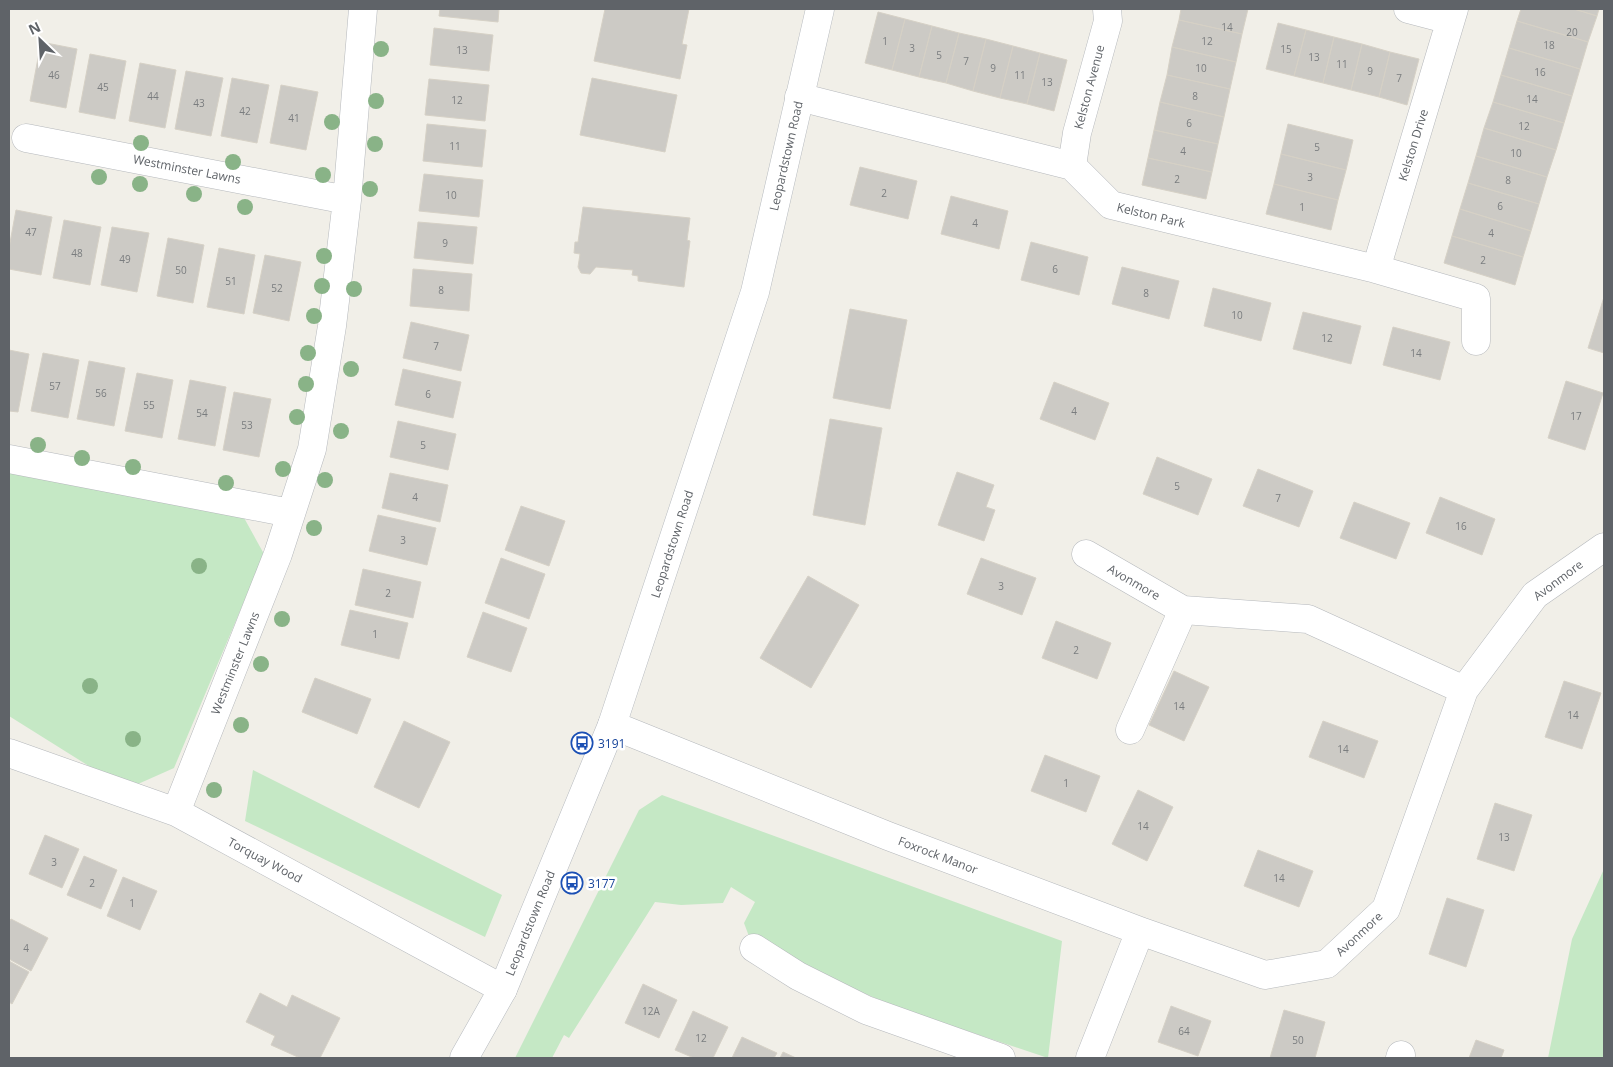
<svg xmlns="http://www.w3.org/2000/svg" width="1613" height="1067" viewBox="0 0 1613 1067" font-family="'Open Sans',sans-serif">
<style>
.green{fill:#c5e8c5}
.building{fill:#cccac5;stroke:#d6d1c6}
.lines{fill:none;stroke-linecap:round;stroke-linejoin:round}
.minor-casing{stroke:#b5b8bc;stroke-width:29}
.secondary-casing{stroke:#b6babf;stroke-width:29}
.minor{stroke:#fff;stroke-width:28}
.secondary{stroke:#fff;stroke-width:28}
.tree{fill:#89b387}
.labels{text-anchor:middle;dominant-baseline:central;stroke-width:5;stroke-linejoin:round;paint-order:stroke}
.number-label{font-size:10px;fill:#7a7d7f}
.street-label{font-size:12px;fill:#5f6368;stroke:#fff}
.transit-label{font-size:12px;fill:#164399;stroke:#fff;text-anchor:start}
</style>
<rect width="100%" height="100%" fill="#f1efe8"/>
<path class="green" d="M 9,466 L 243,516 L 264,554 L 174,768 L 138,784 L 100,773 L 9,716 Z
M 253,770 L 502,895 L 485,937 L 245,821 Z
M 662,795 L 1062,941 L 1048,1058 L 899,1008 L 811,971 L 750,939 L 744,923 L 755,902 L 731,887 L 723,903 L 681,905 L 655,902 L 569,1038 L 564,1035 L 552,1058 L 515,1058 L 639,810 Z
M 1604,869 L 1604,1058 L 1548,1058 L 1572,939 Z"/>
<path class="building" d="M 440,9 L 499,9 L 498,22 L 439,16 Z
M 605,9 L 689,9 L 682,44 L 687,45 L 680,79 L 594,61 Z
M 1181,9 L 1248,9 L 1242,34 L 1179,20 Z
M 1521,9 L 1574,9 L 1597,16 L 1588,42 L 1517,21 Z
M 1574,9 L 1599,9 L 1597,16 Z
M 878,12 L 905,19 L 892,70 L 865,63 Z
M 905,19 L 932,26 L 919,77 L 892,70 Z
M 1179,20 L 1242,34 L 1236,62 L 1172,47 Z
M 1517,21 L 1588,42 L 1580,69 L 1509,48 Z
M 1278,23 L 1306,30 L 1294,76 L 1266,69 Z
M 932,26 L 959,33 L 946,83 L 919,77 Z
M 434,28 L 493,35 L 489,71 L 430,65 Z
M 1306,30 L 1334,37 L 1323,83 L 1294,76 Z
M 959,33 L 986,39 L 973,91 L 946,83 Z
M 1334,37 L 1362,44 L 1351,90 L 1323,83 Z
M 986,39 L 1013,46 L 1000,98 L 973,91 Z
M 41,42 L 77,49 L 66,108 L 30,101 Z
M 1362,44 L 1390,52 L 1379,97 L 1351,90 Z
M 1013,46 L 1040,53 L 1027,104 L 1000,98 Z
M 1172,47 L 1236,62 L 1230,89 L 1167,75 Z
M 1509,48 L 1580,69 L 1572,96 L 1501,75 Z
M 1390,52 L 1419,59 L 1407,105 L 1379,97 Z
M 1040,53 L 1067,60 L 1054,111 L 1027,104 Z
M 90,54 L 126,61 L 115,119 L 79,112 Z
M 140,63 L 176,70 L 165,128 L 129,121 Z
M 186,71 L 223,78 L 211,136 L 175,129 Z
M 1167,75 L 1230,89 L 1224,117 L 1160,102 Z
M 1501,75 L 1572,96 L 1564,123 L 1493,102 Z
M 232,78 L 269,85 L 257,143 L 221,136 Z
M 592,78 L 677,95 L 665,152 L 580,135 Z
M 429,79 L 489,85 L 485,121 L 425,115 Z
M 281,85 L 318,92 L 306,150 L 270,143 Z
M 1160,102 L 1224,117 L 1218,144 L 1154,130 Z
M 1493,102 L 1564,123 L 1556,150 L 1484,128 Z
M 427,124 L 486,130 L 482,167 L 423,161 Z
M 1288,124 L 1353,140 L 1346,170 L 1281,154 Z
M 1484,128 L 1556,150 L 1547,177 L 1476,156 Z
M 1154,130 L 1218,144 L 1212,172 L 1148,158 Z
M 1281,154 L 1346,170 L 1338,200 L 1274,184 Z
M 1476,156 L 1547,177 L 1539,204 L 1468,183 Z
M 1148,158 L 1212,172 L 1206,199 L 1142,185 Z
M 860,167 L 917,181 L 908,219 L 850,205 Z
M 424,174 L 483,180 L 479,217 L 419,211 Z
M 1468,183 L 1539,204 L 1531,231 L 1460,209 Z
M 1274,184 L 1338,200 L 1331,230 L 1266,214 Z
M 951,196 L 1008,211 L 999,249 L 941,234 Z
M 583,207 L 690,218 L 687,240 L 690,241 L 684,287 L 638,281 L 638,276 L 632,275 L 633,270 L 596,267 L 590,274 L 581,273 L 578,267 L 580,254 L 574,253 L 575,242 L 578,242 Z
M 1460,209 L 1531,231 L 1523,257 L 1452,236 Z
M 16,210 L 52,217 L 41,275 L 9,269 L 9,248 Z
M 64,220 L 101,227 L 90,285 L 53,278 Z
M 418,222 L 477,227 L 473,264 L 414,258 Z
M 112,227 L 149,233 L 137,292 L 101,285 Z
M 1452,236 L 1523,257 L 1515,285 L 1444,263 Z
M 168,238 L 204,245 L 193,303 L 157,296 Z
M 1031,242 L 1088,257 L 1079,295 L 1021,280 Z
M 219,248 L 255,255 L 244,314 L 207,307 Z
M 265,255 L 301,262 L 289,321 L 253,313 Z
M 1122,267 L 1179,281 L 1169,319 L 1112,304 Z
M 413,269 L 472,274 L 469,311 L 410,306 Z
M 1213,288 L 1271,303 L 1261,341 L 1204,326 Z
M 1604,297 L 1604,353 L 1588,348 Z
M 850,309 L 907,320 L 890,409 L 833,398 Z
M 1303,312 L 1361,326 L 1351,364 L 1293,349 Z
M 411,322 L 469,335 L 461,371 L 403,358 Z
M 1393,327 L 1450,342 L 1440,380 L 1383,365 Z
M 9,350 L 29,354 L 18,412 L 9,411 Z
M 43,353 L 79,360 L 68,418 L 31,411 Z
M 89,361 L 125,368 L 114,426 L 77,419 Z
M 403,369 L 461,382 L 453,418 L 395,405 Z
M 137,373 L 173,380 L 162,438 L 125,431 Z
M 190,380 L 226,387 L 215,446 L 178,439 Z
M 1566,381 L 1603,393 L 1585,450 L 1548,438 Z
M 1054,382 L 1109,403 L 1095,440 L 1040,419 Z
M 234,392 L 271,399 L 259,457 L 223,450 Z
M 830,419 L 882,428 L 865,525 L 813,515 Z
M 398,421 L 456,434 L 448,470 L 390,457 Z
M 1157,457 L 1212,479 L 1198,515 L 1143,494 Z
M 1258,469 L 1313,491 L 1299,527 L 1243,506 Z
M 957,472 L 994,485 L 986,507 L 995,510 L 984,541 L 938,525 Z
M 390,473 L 448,485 L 440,522 L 382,508 Z
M 1440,497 L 1495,519 L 1482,555 L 1426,533 Z
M 1354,502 L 1410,523 L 1396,559 L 1340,538 Z
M 521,506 L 565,521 L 549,566 L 505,550 Z
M 378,515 L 436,528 L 427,565 L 369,551 Z
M 501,558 L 545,574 L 529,619 L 485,603 Z
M 981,558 L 1036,578 L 1022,615 L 967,594 Z
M 363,569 L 421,582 L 413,618 L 355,605 Z
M 808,576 L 859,605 L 811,688 L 760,658 Z
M 350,610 L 408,623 L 399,659 L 341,645 Z
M 483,612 L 527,628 L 511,672 L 467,657 Z
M 1056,621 L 1111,643 L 1097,679 L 1042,658 Z
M 1174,671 L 1209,687 L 1184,741 L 1149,725 Z
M 315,678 L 371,699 L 357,734 L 302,712 Z
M 1564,681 L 1601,693 L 1582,749 L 1545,737 Z
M 404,721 L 450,742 L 419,808 L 374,787 Z
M 1323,721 L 1378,741 L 1364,778 L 1309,757 Z
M 1045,755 L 1100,776 L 1086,812 L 1031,791 Z
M 1138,790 L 1173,807 L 1147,861 L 1112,844 Z
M 1495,803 L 1532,815 L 1514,871 L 1477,859 Z
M 45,835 L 79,849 L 62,888 L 29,874 Z
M 1258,850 L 1313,871 L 1299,907 L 1244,886 Z
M 84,856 L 117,870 L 101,909 L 67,895 Z
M 123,877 L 157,891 L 140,930 L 107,916 Z
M 1447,898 L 1484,910 L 1466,967 L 1429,954 Z
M 11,919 L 48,938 L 31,971 L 9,959 L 9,922 Z
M 9,961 L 29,972 L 12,1004 L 9,1002 Z
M 643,984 L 677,1000 L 659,1038 L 625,1023 Z
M 260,993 L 287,1007 L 292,995 L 340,1018 L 320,1058 L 300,1058 L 271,1045 L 275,1036 L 246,1022 Z
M 1171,1006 L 1211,1021 L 1198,1056 L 1158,1042 Z
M 1284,1010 L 1325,1022 L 1315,1058 L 1270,1058 Z
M 693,1011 L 728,1027 L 713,1058 L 694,1058 L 675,1050 Z
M 742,1037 L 777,1053 L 774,1058 L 732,1058 Z
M 1476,1040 L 1504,1050 L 1501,1058 L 1469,1058 Z
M 783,1052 L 796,1058 L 780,1058 Z"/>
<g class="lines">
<g class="minor-casing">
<path id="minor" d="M 1408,9 L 1450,20
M 799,97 L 1072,166 L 1111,205 L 1376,269 L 1476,298 L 1476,341
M 26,138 L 347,200
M 1072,166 L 1077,133 L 1108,21 L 1107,9
M 1376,269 L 1454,9
M 9,459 L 290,513
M 1086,554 L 1183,610 L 1308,619 L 1464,690
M 612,725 L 888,836 L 1140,931 L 1265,975 L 1327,964 L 1386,909 L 1464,690 L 1535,595 L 1604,547
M 1130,730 L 1183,610
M 9,753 L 176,812 L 503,989
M 176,812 L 278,554 L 312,449 L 332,326 L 347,200 L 363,9
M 754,948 L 798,976 L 866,1010 L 1001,1058
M 1090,1058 L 1140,931
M 1400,1058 L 1401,1055"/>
</g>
<g class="secondary-casing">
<path id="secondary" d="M 464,1058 L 503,989 L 612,725 L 755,292 L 820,9"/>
</g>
<use href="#minor" class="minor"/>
<use href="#secondary" class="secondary"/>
</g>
<g class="tree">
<circle cx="381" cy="49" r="8"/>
<circle cx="376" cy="101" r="8"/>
<circle cx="332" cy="122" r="8"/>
<circle cx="141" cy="143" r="8"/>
<circle cx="375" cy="144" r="8"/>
<circle cx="233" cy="162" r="8"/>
<circle cx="323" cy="175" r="8"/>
<circle cx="99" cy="177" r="8"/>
<circle cx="140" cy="184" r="8"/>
<circle cx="370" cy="189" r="8"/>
<circle cx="194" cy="194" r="8"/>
<circle cx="245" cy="207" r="8"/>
<circle cx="324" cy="256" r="8"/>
<circle cx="322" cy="286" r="8"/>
<circle cx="354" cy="289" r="8"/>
<circle cx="314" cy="316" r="8"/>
<circle cx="308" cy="353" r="8"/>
<circle cx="351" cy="369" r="8"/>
<circle cx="306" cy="384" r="8"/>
<circle cx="297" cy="417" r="8"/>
<circle cx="341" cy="431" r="8"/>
<circle cx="38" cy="445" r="8"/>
<circle cx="82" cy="458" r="8"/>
<circle cx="133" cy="467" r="8"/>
<circle cx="283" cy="469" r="8"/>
<circle cx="325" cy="480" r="8"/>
<circle cx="226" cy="483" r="8"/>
<circle cx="314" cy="528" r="8"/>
<circle cx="199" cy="566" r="8"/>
<circle cx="282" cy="619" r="8"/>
<circle cx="261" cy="664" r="8"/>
<circle cx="90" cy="686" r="8"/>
<circle cx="241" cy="725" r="8"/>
<circle cx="133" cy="739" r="8"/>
<circle cx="214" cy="790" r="8"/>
</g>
<defs>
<g id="bus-ring" transform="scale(1.125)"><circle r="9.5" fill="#fff" stroke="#1a4fb4" stroke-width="1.5"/><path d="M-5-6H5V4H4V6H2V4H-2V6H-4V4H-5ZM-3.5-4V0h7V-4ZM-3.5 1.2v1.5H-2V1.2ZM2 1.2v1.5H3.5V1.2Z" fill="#1a4fb4"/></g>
</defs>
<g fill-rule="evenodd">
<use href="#bus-ring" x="582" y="743"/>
<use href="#bus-ring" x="572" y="883"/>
</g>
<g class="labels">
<g class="number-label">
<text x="1227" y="27">14</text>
<text x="1572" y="32">20</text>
<text x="885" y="41">1</text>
<text x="1207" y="41">12</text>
<text x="1549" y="45">18</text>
<text x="912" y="48">3</text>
<text x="1286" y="49">15</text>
<text x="462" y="50">13</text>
<text x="939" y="55">5</text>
<text x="1314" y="57">13</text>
<text x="966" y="61">7</text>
<text x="1342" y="64">11</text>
<text x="993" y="68">9</text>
<text x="1201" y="68">10</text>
<text x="1370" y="71">9</text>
<text x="1540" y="72">16</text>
<text x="54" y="75">46</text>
<text x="1020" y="75">11</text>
<text x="1399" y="78">7</text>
<text x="1047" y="82">13</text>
<text x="103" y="87">45</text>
<text x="153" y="96">44</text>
<text x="1195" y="96">8</text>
<text x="1532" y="99">14</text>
<text x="457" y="100">12</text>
<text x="199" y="103">43</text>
<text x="245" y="111">42</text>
<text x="294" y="118">41</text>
<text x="1189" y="123">6</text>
<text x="1524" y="126">12</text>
<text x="455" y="146">11</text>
<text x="1317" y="147">5</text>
<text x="1183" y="151">4</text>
<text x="1516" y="153">10</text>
<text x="1310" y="177">3</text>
<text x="1177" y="179">2</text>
<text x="1508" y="180">8</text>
<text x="884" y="193">2</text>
<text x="451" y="195">10</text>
<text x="1500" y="206">6</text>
<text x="1302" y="207">1</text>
<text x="975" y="223">4</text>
<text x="31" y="232">47</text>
<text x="1491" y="233">4</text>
<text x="445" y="243">9</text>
<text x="77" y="253">48</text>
<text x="125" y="259">49</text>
<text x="1483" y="260">2</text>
<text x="1055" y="269">6</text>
<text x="181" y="270">50</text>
<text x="231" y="281">51</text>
<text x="277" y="288">52</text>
<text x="441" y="290">8</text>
<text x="1146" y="293">8</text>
<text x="1237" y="315">10</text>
<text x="1327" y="338">12</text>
<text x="436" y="346">7</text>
<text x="1416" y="353">14</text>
<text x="55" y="386">57</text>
<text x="101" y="393">56</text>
<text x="428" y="394">6</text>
<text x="149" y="405">55</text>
<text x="1074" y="411">4</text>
<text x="202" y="413">54</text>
<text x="1576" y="416">17</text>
<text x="247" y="425">53</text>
<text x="423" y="445">5</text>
<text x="1177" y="486">5</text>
<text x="415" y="497">4</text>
<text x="1278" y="498">7</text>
<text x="1461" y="526">16</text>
<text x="403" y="540">3</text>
<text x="1001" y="586">3</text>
<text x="388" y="593">2</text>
<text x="375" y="634">1</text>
<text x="1076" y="650">2</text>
<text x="1179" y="706">14</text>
<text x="1573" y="715">14</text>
<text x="1343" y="749">14</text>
<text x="1066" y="783">1</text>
<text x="1143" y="826">14</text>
<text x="1504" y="837">13</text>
<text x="54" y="862">3</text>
<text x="1279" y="878">14</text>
<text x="92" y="883">2</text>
<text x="132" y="903">1</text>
<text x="26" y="948">4</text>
<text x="651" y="1011">12A</text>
<text x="1184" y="1031">64</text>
<text x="701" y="1038">12</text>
<text x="1298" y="1040">50</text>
</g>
<g class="street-label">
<text transform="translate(1089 87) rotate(-75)">Kelston Avenue</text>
<text transform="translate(1413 145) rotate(-73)">Kelston Drive</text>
<text transform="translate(786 156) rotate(-77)">Leopardstown Road</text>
<text transform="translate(187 169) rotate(11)">Westminster Lawns</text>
<text transform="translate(1151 215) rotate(14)">Kelston Park</text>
<text transform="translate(672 544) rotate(-72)">Leopardstown Road</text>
<text transform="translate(1558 580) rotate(-37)">Avonmore</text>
<text transform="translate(1134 582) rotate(30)">Avonmore</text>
<text transform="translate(235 663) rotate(-68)">Westminster Lawns</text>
<text transform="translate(938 855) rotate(21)">Foxrock Manor</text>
<text transform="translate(265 860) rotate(28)">Torquay Wood</text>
<text transform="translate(530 923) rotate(-68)">Leopardstown Road</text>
<text transform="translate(1359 934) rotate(-43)">Avonmore</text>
</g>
<g class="transit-label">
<text x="598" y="743">3191</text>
<text x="588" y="883">3177</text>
</g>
</g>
<rect width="1613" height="1067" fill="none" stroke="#5f6368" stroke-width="20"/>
<g transform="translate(40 40) rotate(335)" stroke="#ffffff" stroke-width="4" paint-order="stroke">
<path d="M0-4L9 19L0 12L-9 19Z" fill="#5f6368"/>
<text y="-8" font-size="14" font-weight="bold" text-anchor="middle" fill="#5f6368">N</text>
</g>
</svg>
